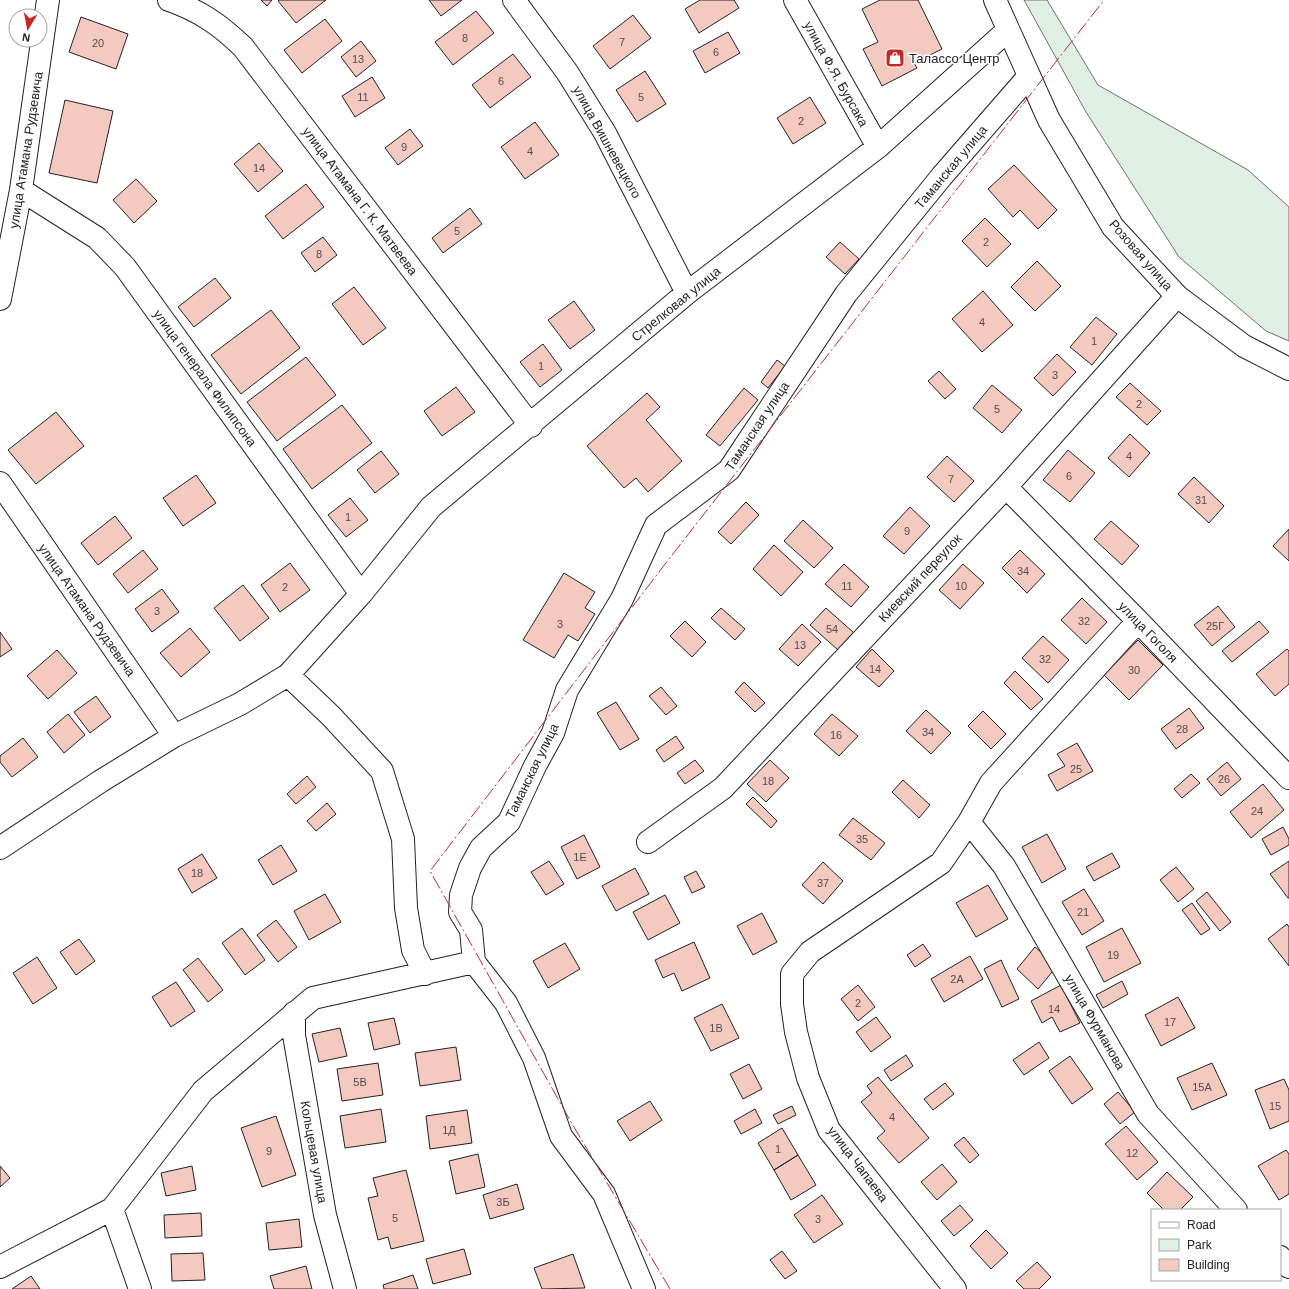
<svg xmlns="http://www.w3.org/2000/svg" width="1289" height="1289" viewBox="0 0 1289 1289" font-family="Arial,sans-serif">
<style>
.green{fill:#e0efe3;stroke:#6f6f6f}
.building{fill:#f3c9c0;stroke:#222}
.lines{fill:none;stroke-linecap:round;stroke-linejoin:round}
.minor-casing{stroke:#222;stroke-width:24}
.major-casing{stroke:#222;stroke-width:24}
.minor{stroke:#fff;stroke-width:22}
.major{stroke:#fff;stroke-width:22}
.power{stroke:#c62828;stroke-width:1;stroke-dasharray:14 3 2 3;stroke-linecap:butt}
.labels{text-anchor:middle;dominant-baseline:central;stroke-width:3;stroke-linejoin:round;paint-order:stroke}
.number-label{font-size:11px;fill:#564c4a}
.poi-label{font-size:13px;fill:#222;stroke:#fff;text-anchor:start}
.street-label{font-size:13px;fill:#222;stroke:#fff}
</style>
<rect width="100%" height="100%" fill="#fff"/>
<path class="green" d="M 1024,0 L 1047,0 L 1098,85 L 1248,170 L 1289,207 L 1289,341 L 1266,331 L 1179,257 L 1086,112 Z"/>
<path class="building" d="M 261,0 L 272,0 L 267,6 Z
M 279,0 L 326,0 L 296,23 L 278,1 Z
M 429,0 L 462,0 L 441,16 Z
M 700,0 L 734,0 L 739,8 L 699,33 L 685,9 Z
M 880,0 L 918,0 L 942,49 L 914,63 L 917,68 L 882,86 L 863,49 L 878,42 L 862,9 Z
M 476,11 L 494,33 L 453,65 L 435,42 Z
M 633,15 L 651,38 L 610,69 L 593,46 Z
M 81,17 L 128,34 L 116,69 L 69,52 Z
M 325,19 L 342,41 L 302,73 L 284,50 Z
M 728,32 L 740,53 L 705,73 L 693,51 Z
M 361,41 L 376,61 L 356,77 L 341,57 Z
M 513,54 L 531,77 L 490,108 L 472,85 Z
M 645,71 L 666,104 L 637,122 L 616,90 Z
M 372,77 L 385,98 L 355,117 L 342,96 Z
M 810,97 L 826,123 L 793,144 L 777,118 Z
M 65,100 L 113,111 L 97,183 L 49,173 Z
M 535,122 L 559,155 L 525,179 L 501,147 Z
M 410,129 L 423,146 L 398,165 L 385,148 Z
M 259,143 L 283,171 L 258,192 L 234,164 Z
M 1014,165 L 1057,210 L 1038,229 L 1020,210 L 1013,217 L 988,189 Z
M 136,179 L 157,201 L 134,223 L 113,200 Z
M 306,184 L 324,207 L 283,239 L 265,216 Z
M 470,208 L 482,224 L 443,253 L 432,238 Z
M 985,218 L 1011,244 L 987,267 L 962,241 Z
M 323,237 L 337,255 L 315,272 L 301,253 Z
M 840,242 L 859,259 L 845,274 L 826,257 Z
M 1037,261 L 1061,286 L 1035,311 L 1011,287 Z
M 215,278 L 231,298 L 194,327 L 178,307 Z
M 354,287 L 386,328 L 363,345 L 332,304 Z
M 983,291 L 1013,325 L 982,352 L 952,319 Z
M 574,301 L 595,330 L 570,349 L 548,320 Z
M 271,310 L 300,348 L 241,394 L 211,355 Z
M 1096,317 L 1117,334 L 1092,365 L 1070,347 Z
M 543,344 L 562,370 L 540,387 L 520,362 Z
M 1057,354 L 1076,372 L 1053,396 L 1034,378 Z
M 306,357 L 336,395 L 277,441 L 247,402 Z
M 777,360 L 785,366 L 768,388 L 761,382 Z
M 939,371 L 956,389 L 945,399 L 928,381 Z
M 1130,383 L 1161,411 L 1147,425 L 1116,397 Z
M 992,385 L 1022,410 L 1002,433 L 973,408 Z
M 456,387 L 475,412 L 442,436 L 424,411 Z
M 744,388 L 758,400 L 720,446 L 706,435 Z
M 647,393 L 660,407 L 646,420 L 682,461 L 648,492 L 636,478 L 624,488 L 587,446 Z
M 342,405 L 372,443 L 312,489 L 283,449 Z
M 56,412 L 84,446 L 36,484 L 8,450 Z
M 1130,434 L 1150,453 L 1129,477 L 1108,458 Z
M 1068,450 L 1095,473 L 1070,502 L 1043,480 Z
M 381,451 L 399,474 L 375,493 L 357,470 Z
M 947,456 L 974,481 L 954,502 L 927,477 Z
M 196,475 L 216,503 L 183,526 L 163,498 Z
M 1194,477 L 1224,506 L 1209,523 L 1178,494 Z
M 350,498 L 368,520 L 346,537 L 328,515 Z
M 746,502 L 759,515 L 731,544 L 718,532 Z
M 910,507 L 930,526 L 904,554 L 883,536 Z
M 115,516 L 132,538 L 98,565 L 81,543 Z
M 803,520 L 833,548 L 814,568 L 784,541 Z
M 1111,521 L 1139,546 L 1122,565 L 1094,539 Z
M 1289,529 L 1289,561 L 1273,546 Z
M 774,545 L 803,572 L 781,596 L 753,569 Z
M 143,550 L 158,569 L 128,593 L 113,574 Z
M 1020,550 L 1045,574 L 1027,593 L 1002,568 Z
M 290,563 L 310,590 L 280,612 L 261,585 Z
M 844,564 L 869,587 L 851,607 L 825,584 Z
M 963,564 L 984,583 L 960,609 L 939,590 Z
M 564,573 L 595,592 L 585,608 L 595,614 L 578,641 L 568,635 L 554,658 L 523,640 Z
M 243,585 L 269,618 L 240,641 L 214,608 Z
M 162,589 L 179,612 L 152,632 L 135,609 Z
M 1082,598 L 1107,622 L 1086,644 L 1061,620 Z
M 1218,606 L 1235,627 L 1212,646 L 1194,625 Z
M 721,608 L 745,629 L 735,640 L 711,618 Z
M 826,608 L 854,633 L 838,650 L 810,625 Z
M 685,621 L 706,642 L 692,657 L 670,636 Z
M 1259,621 L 1269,632 L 1232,662 L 1222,651 Z
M 802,624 L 821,642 L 798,666 L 779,649 Z
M 190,628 L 210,652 L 181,677 L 160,653 Z
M 0,632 L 12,649 L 0,657 Z
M 1043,636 L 1069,660 L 1048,683 L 1022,658 Z
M 1138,640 L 1163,665 L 1129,700 L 1104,675 Z
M 872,649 L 894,671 L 879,687 L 856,667 Z
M 1287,649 L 1289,651 L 1289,684 L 1275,696 L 1256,674 Z
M 57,650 L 77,673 L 48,699 L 27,676 Z
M 1015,671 L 1043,699 L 1031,710 L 1004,683 Z
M 744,682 L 765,703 L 755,712 L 735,692 Z
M 661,687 L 677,706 L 666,715 L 649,696 Z
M 96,696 L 111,717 L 90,733 L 74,712 Z
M 616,702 L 639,739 L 620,750 L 597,713 Z
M 1189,708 L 1204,728 L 1176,749 L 1161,729 Z
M 926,710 L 951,733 L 931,754 L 906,731 Z
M 983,711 L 1006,734 L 991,749 L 968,726 Z
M 68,714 L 85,735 L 64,753 L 47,732 Z
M 832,714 L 858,736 L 839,756 L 814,734 Z
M 676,736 L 684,748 L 664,762 L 656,750 Z
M 23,738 L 38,757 L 12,777 L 0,762 L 0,756 Z
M 1077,743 L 1093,771 L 1057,791 L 1048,775 L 1065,766 L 1057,754 Z
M 695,760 L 704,771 L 685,784 L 677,773 Z
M 770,760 L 789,778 L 766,802 L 747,784 Z
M 1227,762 L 1241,779 L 1221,796 L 1207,779 Z
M 1191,774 L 1200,783 L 1182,798 L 1174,789 Z
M 307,776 L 316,787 L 296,804 L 287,794 Z
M 903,780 L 930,805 L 919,818 L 892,792 Z
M 1263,784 L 1284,810 L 1251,838 L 1230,812 Z
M 753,797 L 777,821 L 771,828 L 746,804 Z
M 327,803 L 336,814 L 316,831 L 307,821 Z
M 853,818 L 885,843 L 871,860 L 839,835 Z
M 1283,827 L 1289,839 L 1289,845 L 1271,855 L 1262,839 Z
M 1047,834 L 1066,869 L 1042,883 L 1022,847 Z
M 584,835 L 600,867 L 577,879 L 561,847 Z
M 281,845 L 297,871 L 273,885 L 258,860 Z
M 1112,853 L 1120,867 L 1094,881 L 1086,867 Z
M 202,854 L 217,878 L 192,893 L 178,869 Z
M 549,861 L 564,884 L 546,895 L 531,872 Z
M 1289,861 L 1289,898 L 1288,898 L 1270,874 Z
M 823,862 L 843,881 L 823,904 L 802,885 Z
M 1176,867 L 1194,889 L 1178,902 L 1160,880 Z
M 635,868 L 649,894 L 616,911 L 602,886 Z
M 696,871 L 705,887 L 692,893 L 684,877 Z
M 988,885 L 1008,919 L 976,937 L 956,903 Z
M 1084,889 L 1104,921 L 1082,935 L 1062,902 Z
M 1207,892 L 1231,922 L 1220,931 L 1196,901 Z
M 325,894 L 341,922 L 309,940 L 294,911 Z
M 665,895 L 680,923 L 648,940 L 633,912 Z
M 1192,903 L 1210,929 L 1201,935 L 1182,910 Z
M 762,913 L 777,942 L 753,955 L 737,926 Z
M 276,920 L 297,947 L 278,962 L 257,935 Z
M 1287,924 L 1289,927 L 1289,966 L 1268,939 Z
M 242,928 L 265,960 L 245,975 L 222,943 Z
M 1122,928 L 1141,963 L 1104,982 L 1086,947 Z
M 79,939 L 95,961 L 76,975 L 60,952 Z
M 694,942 L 710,978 L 682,991 L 674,973 L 663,978 L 655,960 Z
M 565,943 L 580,969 L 548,988 L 533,961 Z
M 923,944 L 931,956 L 915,967 L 907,955 Z
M 1035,947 L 1057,966 L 1038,989 L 1017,969 Z
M 970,956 L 983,979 L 944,1002 L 931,979 Z
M 37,957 L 57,988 L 33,1004 L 13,973 Z
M 198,958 L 223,990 L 208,1002 L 183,970 Z
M 1001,960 L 1019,999 L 1002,1007 L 984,969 Z
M 1122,981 L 1128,994 L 1103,1008 L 1096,995 Z
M 176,982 L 195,1011 L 171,1027 L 152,997 Z
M 858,985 L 875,1007 L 858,1021 L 841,999 Z
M 1061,985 L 1080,1023 L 1060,1032 L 1052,1017 L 1042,1023 L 1031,1001 Z
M 1178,997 L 1195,1028 L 1161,1046 L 1145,1015 Z
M 722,1004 L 739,1038 L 711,1051 L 694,1018 Z
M 876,1017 L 891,1037 L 871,1052 L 856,1032 Z
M 394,1018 L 400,1044 L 374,1050 L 368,1023 Z
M 340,1028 L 347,1056 L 319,1062 L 312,1034 Z
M 1039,1042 L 1049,1058 L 1024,1075 L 1013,1060 Z
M 456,1047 L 461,1080 L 420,1086 L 415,1053 Z
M 906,1055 L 913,1066 L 891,1081 L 884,1070 Z
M 1070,1056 L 1093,1089 L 1072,1104 L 1049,1071 Z
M 378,1063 L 383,1095 L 342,1101 L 337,1069 Z
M 1212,1063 L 1227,1095 L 1192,1110 L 1177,1078 Z
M 749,1064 L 762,1089 L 743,1099 L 730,1074 Z
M 878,1077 L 929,1138 L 899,1163 L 877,1138 L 885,1131 L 861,1102 L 872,1093 L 867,1086 Z
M 1284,1079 L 1289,1090 L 1289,1121 L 1270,1129 L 1255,1090 Z
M 945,1083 L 954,1094 L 933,1110 L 924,1099 Z
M 1118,1092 L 1135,1112 L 1120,1124 L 1104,1104 Z
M 650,1101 L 662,1120 L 630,1141 L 617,1121 Z
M 792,1106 L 796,1115 L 778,1124 L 773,1115 Z
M 381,1109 L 386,1142 L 345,1148 L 340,1116 Z
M 755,1109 L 762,1123 L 741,1134 L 734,1121 Z
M 467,1110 L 472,1143 L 430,1149 L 426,1116 Z
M 276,1116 L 296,1175 L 262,1187 L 241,1128 Z
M 1126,1126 L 1158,1162 L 1137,1180 L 1105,1144 Z
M 782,1128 L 798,1155 L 774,1170 L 758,1143 Z
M 964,1137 L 979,1155 L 970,1163 L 954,1145 Z
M 1286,1150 L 1289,1154 L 1289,1194 L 1279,1200 L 1258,1166 Z
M 478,1154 L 485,1187 L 456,1194 L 449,1161 Z
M 798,1155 L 816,1185 L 791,1200 L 774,1170 Z
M 942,1164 L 957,1182 L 937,1200 L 921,1182 Z
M 0,1166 L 10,1178 L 0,1187 Z
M 192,1166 L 196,1190 L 166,1196 L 161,1173 Z
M 406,1170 L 424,1241 L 391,1249 L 388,1237 L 378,1240 L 368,1198 L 378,1196 L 373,1178 Z
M 1167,1172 L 1193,1197 L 1180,1210 L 1164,1210 L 1147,1193 Z
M 517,1184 L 524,1209 L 490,1219 L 483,1195 Z
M 822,1195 L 843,1224 L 814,1243 L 794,1215 Z
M 960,1205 L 973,1220 L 954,1236 L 941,1221 Z
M 201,1213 L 202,1236 L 165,1238 L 164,1215 Z
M 299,1219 L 302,1247 L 269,1250 L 266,1223 Z
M 986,1230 L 1008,1253 L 991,1269 L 970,1246 Z
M 464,1249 L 471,1274 L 433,1284 L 426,1259 Z
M 782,1251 L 797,1271 L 785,1279 L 770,1260 Z
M 203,1253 L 205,1280 L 172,1281 L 171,1254 Z
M 573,1254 L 585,1288 L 542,1289 L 534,1268 Z
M 1037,1262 L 1051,1277 L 1039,1289 L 1024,1289 L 1016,1281 Z
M 306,1266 L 312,1289 L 274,1289 L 270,1276 Z
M 413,1275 L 418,1289 L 384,1289 L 383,1285 Z
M 31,1276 L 40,1289 L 12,1289 Z"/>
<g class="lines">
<g class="minor-casing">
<path id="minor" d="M 169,0 C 200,11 219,24 243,47 L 531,426
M 514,0 L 567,72 L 605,133 L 687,293
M 795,0 L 878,147
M 21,190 L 97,238 L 125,267 L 361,594
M 0,299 L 21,190 L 48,0
M 0,483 L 174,736
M 1006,487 L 1138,621 L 1289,778
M 288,675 L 331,716 L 382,771 L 403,839 L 406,908 L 413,950 L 425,974
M 969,822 L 1004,866 L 1148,1114 L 1236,1210
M 648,842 L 723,788 L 1006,487 L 1177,296
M 0,848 L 101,781 L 174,736 L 240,704 L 288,675 L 361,594 L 431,507 L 687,293 L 878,147 L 1008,30
M 474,962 L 471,930 L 460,912 L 461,895 L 470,868 L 481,848 L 509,822 L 535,766 L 553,733 L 567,690 L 622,599 L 656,525 L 729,470 L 846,294 L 942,176 L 1029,76
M 474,962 L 506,1003 L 534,1058 L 561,1136 L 604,1194 L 644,1289
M 294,1013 L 294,1035 L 325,1215 L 345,1289
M 112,1209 L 140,1289
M 1280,1257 L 1289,1267
M 0,1267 L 112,1209 L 203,1091 L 313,998 L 474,962
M 955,1289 L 829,1130 L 808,1078 L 796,1032 L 792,1004 L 792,974 L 810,952 L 941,863 L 969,822 L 991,783 L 1138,621"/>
</g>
<g class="major-casing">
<path id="major" d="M 995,0 L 1049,120 L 1113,227 L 1177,296 L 1244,346 L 1289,369"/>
</g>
<use href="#minor" class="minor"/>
<use href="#major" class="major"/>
<path class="power" d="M 670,1289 L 571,1122 L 430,871 L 669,559 L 1104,0"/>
</g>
<defs>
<g id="shop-square" transform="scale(1)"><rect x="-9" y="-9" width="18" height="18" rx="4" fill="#c62828" stroke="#fff"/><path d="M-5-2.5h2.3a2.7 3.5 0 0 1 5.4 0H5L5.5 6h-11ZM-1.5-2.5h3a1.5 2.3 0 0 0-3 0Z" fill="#fff"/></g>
</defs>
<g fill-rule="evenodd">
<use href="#shop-square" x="895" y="58"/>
</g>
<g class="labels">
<g class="number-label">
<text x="465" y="38">8</text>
<text x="622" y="42">7</text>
<text x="98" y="43">20</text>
<text x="716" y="52">6</text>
<text x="358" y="59">13</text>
<text x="501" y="81">6</text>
<text x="363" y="97">11</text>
<text x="641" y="97">5</text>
<text x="801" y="121">2</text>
<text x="404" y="147">9</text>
<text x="530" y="151">4</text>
<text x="259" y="168">14</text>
<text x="457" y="231">5</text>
<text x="986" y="242">2</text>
<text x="319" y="254">8</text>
<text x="982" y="322">4</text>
<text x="1094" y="341">1</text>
<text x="541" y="366">1</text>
<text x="1055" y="375">3</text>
<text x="1139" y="404">2</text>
<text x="997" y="409">5</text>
<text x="1129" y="456">4</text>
<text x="1069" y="476">6</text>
<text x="951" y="479">7</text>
<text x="1201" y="500">31</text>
<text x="348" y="517">1</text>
<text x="907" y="531">9</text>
<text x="1023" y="571">34</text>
<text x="847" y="586">11</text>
<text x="961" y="586">10</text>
<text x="285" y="587">2</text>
<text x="157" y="611">3</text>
<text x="1084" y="621">32</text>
<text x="560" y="624">3</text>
<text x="1215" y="626">25Г</text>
<text x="832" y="629">54</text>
<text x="800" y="645">13</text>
<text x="1045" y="659">32</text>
<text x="875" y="669">14</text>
<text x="1134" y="670">30</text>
<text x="1182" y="729">28</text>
<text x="928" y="732">34</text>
<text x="836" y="735">16</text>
<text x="1076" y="769">25</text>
<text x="1224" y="779">26</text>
<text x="768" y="781">18</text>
<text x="1257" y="811">24</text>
<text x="862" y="839">35</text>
<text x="580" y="857">1Е</text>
<text x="197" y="873">18</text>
<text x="823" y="883">37</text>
<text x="1083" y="912">21</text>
<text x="1113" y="955">19</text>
<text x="957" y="979">2А</text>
<text x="858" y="1003">2</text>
<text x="1054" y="1009">14</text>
<text x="1170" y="1022">17</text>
<text x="716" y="1028">1В</text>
<text x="360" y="1082">5В</text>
<text x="1202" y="1087">15А</text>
<text x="1275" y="1106">15</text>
<text x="892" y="1117">4</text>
<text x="449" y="1130">1Д</text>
<text x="778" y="1149">1</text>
<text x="269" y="1151">9</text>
<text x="1132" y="1153">12</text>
<text x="503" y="1202">3Б</text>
<text x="395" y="1218">5</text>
<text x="818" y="1219">3</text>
</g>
<g class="poi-label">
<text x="909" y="58">Талассо Центр</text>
</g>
<g class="street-label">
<text transform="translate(836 74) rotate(61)">улица Ф.Я. Бурсака</text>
<text transform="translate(607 142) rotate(61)">улица Вишневецкого</text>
<text transform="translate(26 150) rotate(-81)">улица Атамана Рудзевича</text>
<text transform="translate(951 167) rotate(-50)">Таманская улица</text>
<text transform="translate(360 201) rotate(53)">улица Атамана Г. К. Матвеева</text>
<text transform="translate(1141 255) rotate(49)">Розовая улица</text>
<text transform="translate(676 304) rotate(-39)">Стрелковая улица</text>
<text transform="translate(205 378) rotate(54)">улица генерала Филипсона</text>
<text transform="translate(757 426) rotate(-56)">Таманская улица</text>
<text transform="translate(920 578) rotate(-47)">Киевский переулок</text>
<text transform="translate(87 610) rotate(55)">улица Атамана Рудзевича</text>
<text transform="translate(1148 632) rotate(46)">улица Гоголя</text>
<text transform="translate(532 771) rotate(-64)">Таманская улица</text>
<text transform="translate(1095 1022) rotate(60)">улица Фурманова</text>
<text transform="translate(314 1152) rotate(80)">Кольцевая улица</text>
<text transform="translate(858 1164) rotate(53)">улица Чапаева</text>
</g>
</g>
<rect x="1151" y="1209" width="130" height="72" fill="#ffffff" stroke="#a7a7a7"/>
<rect x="1159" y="1222" width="20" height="6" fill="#ffffff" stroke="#a7a7a7"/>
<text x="1187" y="1229" font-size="12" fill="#222222">Road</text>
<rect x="1159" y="1239" width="20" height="12" fill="#e0efe3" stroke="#a7a7a7"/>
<text x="1187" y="1249" font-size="12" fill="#222222">Park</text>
<rect x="1159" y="1259" width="20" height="12" fill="#f3c9c0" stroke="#a7a7a7"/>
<text x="1187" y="1269" font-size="12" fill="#222222">Building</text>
<g transform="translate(28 28) rotate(190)"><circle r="19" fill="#ffffff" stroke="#a7a7a7"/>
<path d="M0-3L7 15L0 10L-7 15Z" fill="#c62828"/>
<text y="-6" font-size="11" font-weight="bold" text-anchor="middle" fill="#222222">N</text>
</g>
</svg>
